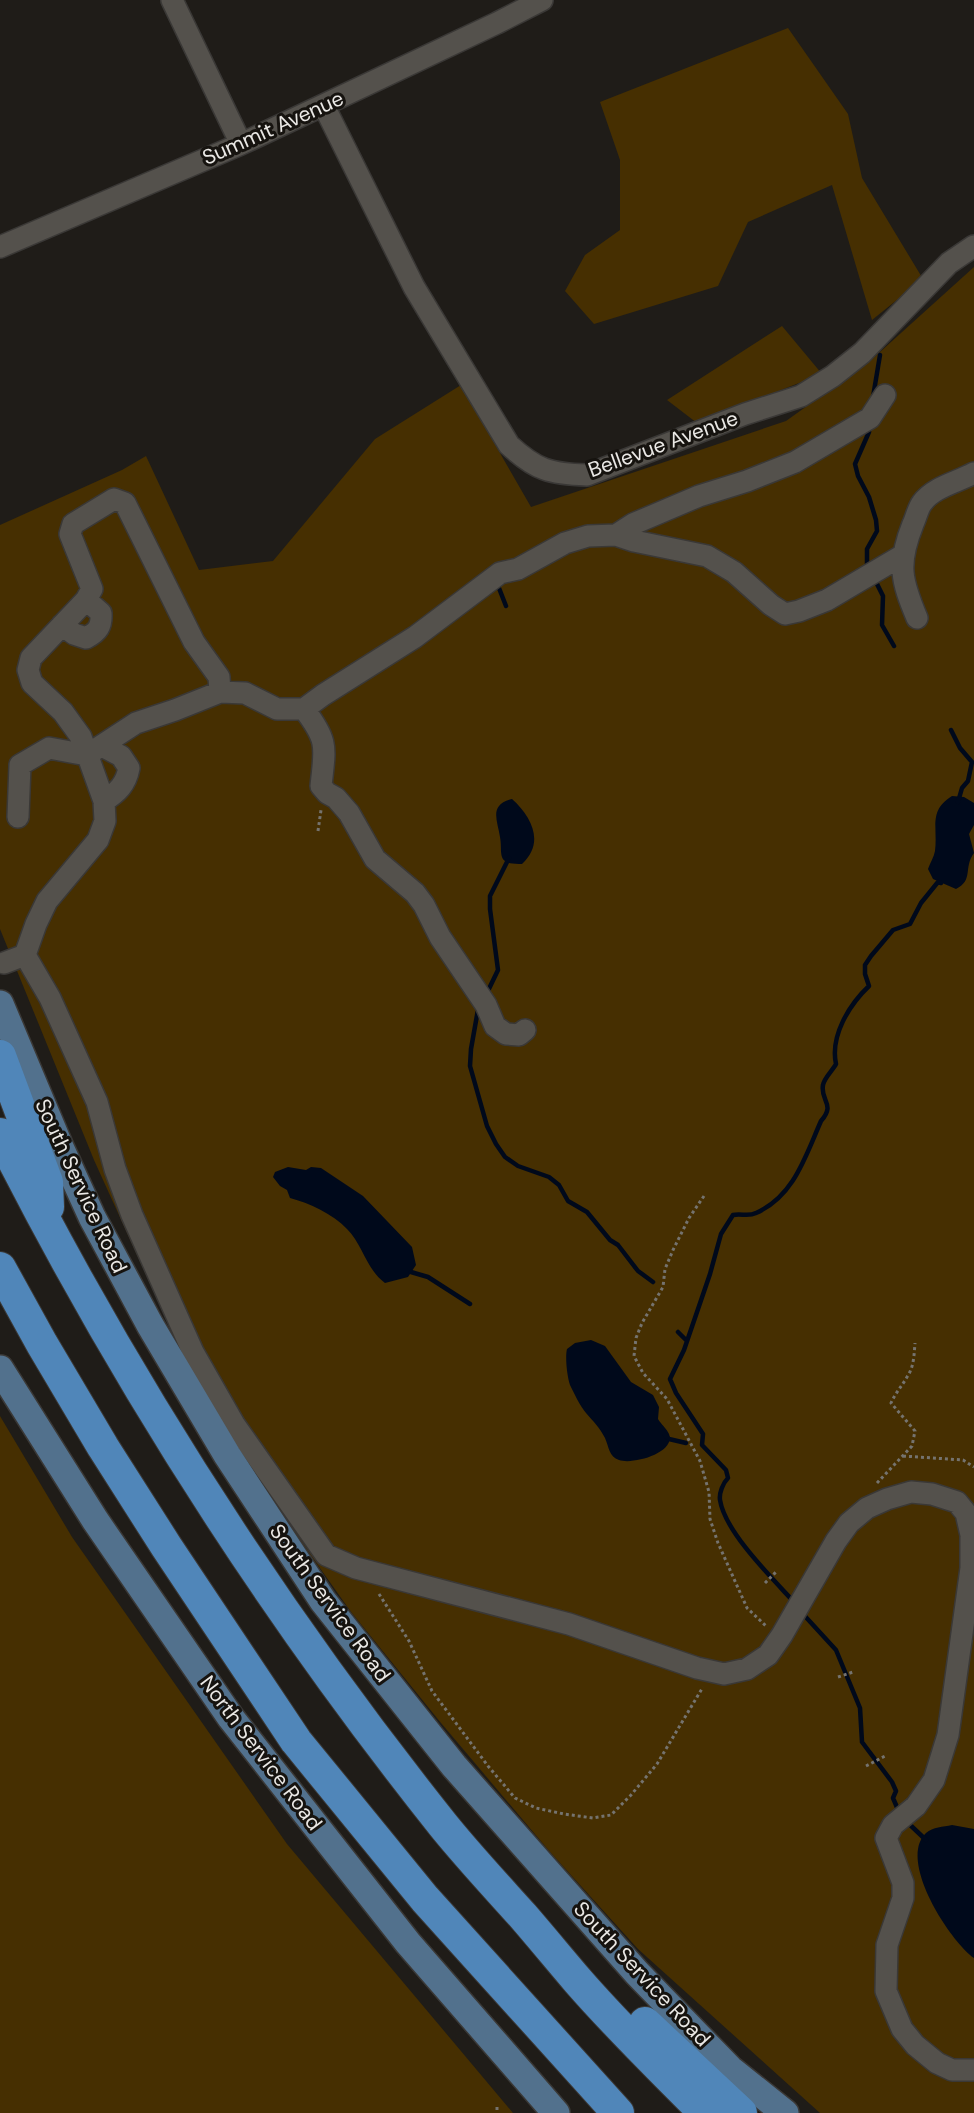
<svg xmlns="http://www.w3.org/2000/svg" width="974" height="2113" viewBox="0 0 974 2113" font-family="'DM Sans',sans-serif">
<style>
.green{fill:#462f01}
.water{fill:#00091b}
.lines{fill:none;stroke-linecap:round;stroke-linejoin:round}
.stream{stroke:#00091b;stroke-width:4.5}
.minor-casing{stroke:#3a3836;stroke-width:24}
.major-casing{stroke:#3a3836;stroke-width:30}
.highway-casing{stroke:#3a3836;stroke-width:34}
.path{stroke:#75736f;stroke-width:3;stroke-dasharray:3 3;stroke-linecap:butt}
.minor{stroke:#54514c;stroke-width:21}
.major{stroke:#52718d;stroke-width:27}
.highway{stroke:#5086b9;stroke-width:32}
.labels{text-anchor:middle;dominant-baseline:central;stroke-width:6;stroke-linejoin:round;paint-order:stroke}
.street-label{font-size:21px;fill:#eae8e5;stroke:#16130f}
</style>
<rect width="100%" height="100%" fill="#1f1c18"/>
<path class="green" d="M 788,28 L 848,114 L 862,178 L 923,279 L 872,320 L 832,185 L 748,222 L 718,286 L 594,324 L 565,291 L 585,255 L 620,230 L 620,160 L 600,102 Z
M 974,267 L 974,2113 L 820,2113 L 638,1949 L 550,1852 L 441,1723 L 351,1612 L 293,1530 L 240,1450 L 166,1319 L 94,1160 L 0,929 L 0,525 L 122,470 L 146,456 L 199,570 L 273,561 L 375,439 L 461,385 L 531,507 L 786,421 L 870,361 Z
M 782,326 L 822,374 L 697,423 L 667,400 Z
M 0,1416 L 72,1537 L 287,1844 L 513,2113 L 0,2113 Z"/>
<path class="water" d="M 952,796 L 964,797 L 974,803 L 974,825 L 969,834 L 974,853 C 963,868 974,880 956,889 L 933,879 L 928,869 C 930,863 934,857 935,851 C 938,827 928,811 952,796 Z
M 512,799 C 532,817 545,843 522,864 C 495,865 503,853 500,837 C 497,819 489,805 512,799 Z
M 288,1167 L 306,1170 L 311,1167 L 321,1168 L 363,1196 L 412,1247 L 416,1265 L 408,1277 L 385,1283 C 366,1269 363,1245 347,1229 C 333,1214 309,1203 290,1198 L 287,1190 L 280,1186 L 273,1177 L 275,1172 Z
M 591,1340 L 605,1346 L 631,1382 L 653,1395 L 659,1407 L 658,1419 C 661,1424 667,1429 669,1434 C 676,1453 633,1465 619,1460 C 609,1457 609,1447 605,1438 C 600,1428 593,1421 586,1413 C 580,1406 574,1393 570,1385 C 567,1376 565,1357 567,1349 L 575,1343 Z
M 952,1825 L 974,1829 L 974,1958 C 950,1941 897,1860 926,1833 C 933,1827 943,1827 952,1825 Z"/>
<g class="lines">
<path class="stream" d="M 873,397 L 880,355
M 867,566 L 867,549 L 877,531 L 876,520 L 869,497 L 858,476 L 855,464 L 869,432
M 874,578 L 883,596 L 882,625 L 894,646
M 497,583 L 506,606
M 951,730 L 960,748 L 972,762 L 968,781 L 962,788 L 958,802
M 486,995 L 498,970 L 490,909 L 490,896 L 509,858
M 479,1004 L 471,1049 L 470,1066 L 487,1126 L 496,1144 L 505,1157 L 518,1166 L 549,1177 L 559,1185 L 568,1201 L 587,1212 L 610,1240 L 618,1245 L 638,1271 L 653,1282
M 411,1272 L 428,1277 L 470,1304
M 678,1332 L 687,1341
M 665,1435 L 669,1439 L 686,1443
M 794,1602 C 772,1578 725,1532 720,1500 C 719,1493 723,1483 728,1478 L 726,1470 L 702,1445 L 703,1434 L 676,1393 L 670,1379 L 684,1350 L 710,1274 L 721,1234 L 733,1215 C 741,1213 748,1217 756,1213 C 794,1196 805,1157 821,1121 C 836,1104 820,1101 823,1085 C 824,1078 833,1070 836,1064 C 830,1036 849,1005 869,986 L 865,974 L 865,965 L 871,956 L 893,930 L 910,924 L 921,903 L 938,882 L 941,883
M 803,1614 L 836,1650 L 860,1708 L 862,1742 L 892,1782 L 896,1791 L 893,1798 L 899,1812
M 906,1821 L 926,1840"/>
<g class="minor-casing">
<path id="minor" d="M 172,0 L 241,144
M 324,106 L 414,287 L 509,445 C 536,470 550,474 587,475 L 745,414 L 801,396 L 833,376 L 862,353 L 949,263 L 974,246
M 0,247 L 241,144 L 497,23 L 542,0
M 616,535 L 634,541 L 707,556 L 734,572 L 771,605 L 785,614 L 799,611 L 827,600 L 903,555
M 917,618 C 901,580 897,564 913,524 C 916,518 918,508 922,503 C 933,487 958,482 974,473
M 62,625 L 74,634 L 86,638 C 98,632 102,626 101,613 L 92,605 L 83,603
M 220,692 L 245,693 L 277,709 L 304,709 L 323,695 L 415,637 L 500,573 L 518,569 L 565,543 L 588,536 L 616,535 L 633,524 L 699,496 L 747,481 L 795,462 L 870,418 L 885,395
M 304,709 C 329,742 325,747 321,786 L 327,793 L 336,798 L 349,813 L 375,859 L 415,893 L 424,905 L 440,937 L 486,1005 L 495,1026 L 506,1034 L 519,1035 L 525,1030
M 102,746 L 121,756 L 129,768 C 126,784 118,792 104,801
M 18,817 L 20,765 L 49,748 L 87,755 L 136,723 L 175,710 L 220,692 L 219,677 L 194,642 L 125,503 L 114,499 L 73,524 L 70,534 L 92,589 L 86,600 L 31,658 L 28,670 L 32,683 L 63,712 L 81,737 L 104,801 L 105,821 L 98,840 L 47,901 L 36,924 L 25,955
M 4,963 L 25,955 L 50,998 L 97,1102 L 115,1169 L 132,1215 L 193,1352 L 234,1424 L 326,1555 L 356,1568 L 569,1624 L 697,1668 L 724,1674 L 747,1669 L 768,1655 L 782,1635 L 836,1541 L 849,1523 L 867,1508 L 887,1499 L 911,1492 L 932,1494 L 957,1502 L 966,1513 L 971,1535 L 971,1568 L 948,1735 L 934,1780 L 916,1806 L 893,1825 L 886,1838 L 903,1883 L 903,1898 L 887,1945 L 886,1991 L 902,2029 L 915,2045 L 937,2063 L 952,2070 L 974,2070"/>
</g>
<g class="major-casing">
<path id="major" d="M 0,1004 L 60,1147 L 92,1217 L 150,1325 L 227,1455 L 323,1601 L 454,1766 L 637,1973 L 730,2069 L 785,2113
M 0,1369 L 95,1520 L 231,1718 L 408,1943 L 556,2113"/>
</g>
<g class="highway-casing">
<path id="highway" d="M 0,1056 L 47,1182 L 48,1207
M 0,1134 C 124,1380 271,1609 443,1825 C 468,1856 496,1886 523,1916 C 542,1938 560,1960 578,1981 C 618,2027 662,2070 705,2113
M 0,1268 L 42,1344 L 103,1447 L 166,1546 L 296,1741 L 425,1899 L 618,2113
M 645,2023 L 741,2113"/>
</g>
<path class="path" d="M 318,831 L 321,810
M 704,1196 L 689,1218 L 673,1250 L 665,1269 L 663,1287 L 642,1323 L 636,1338 L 634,1356 L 643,1373 L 667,1399 L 700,1461 L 709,1492 L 710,1519 L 718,1543 L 747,1608 L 766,1626
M 903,1456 L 963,1460 L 974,1467
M 877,1483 L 912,1446 L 915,1431 L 891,1403 C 896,1392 902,1386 907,1377 C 914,1367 914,1355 915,1343
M 765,1583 L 776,1572
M 379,1594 L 409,1641 L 432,1691 L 488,1766 L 515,1798 L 536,1808 L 564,1814 L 593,1818 L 611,1815 L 631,1795 L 657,1764 L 703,1687
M 838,1677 L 853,1672
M 866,1766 L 885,1756
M 497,2107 L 497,2113"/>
<use href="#minor" class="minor"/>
<use href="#major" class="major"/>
<use href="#highway" class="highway"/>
</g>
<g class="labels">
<g class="street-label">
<text transform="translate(273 128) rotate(-24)">Summit Avenue</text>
<text transform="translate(663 444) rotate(-20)">Bellevue Avenue</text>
<text transform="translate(81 1186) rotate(65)">South Service Road</text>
<text transform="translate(330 1603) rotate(54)">South Service Road</text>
<text transform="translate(261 1753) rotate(53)">North Service Road</text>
<text transform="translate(642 1974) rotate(47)">South Service Road</text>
</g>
</g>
</svg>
